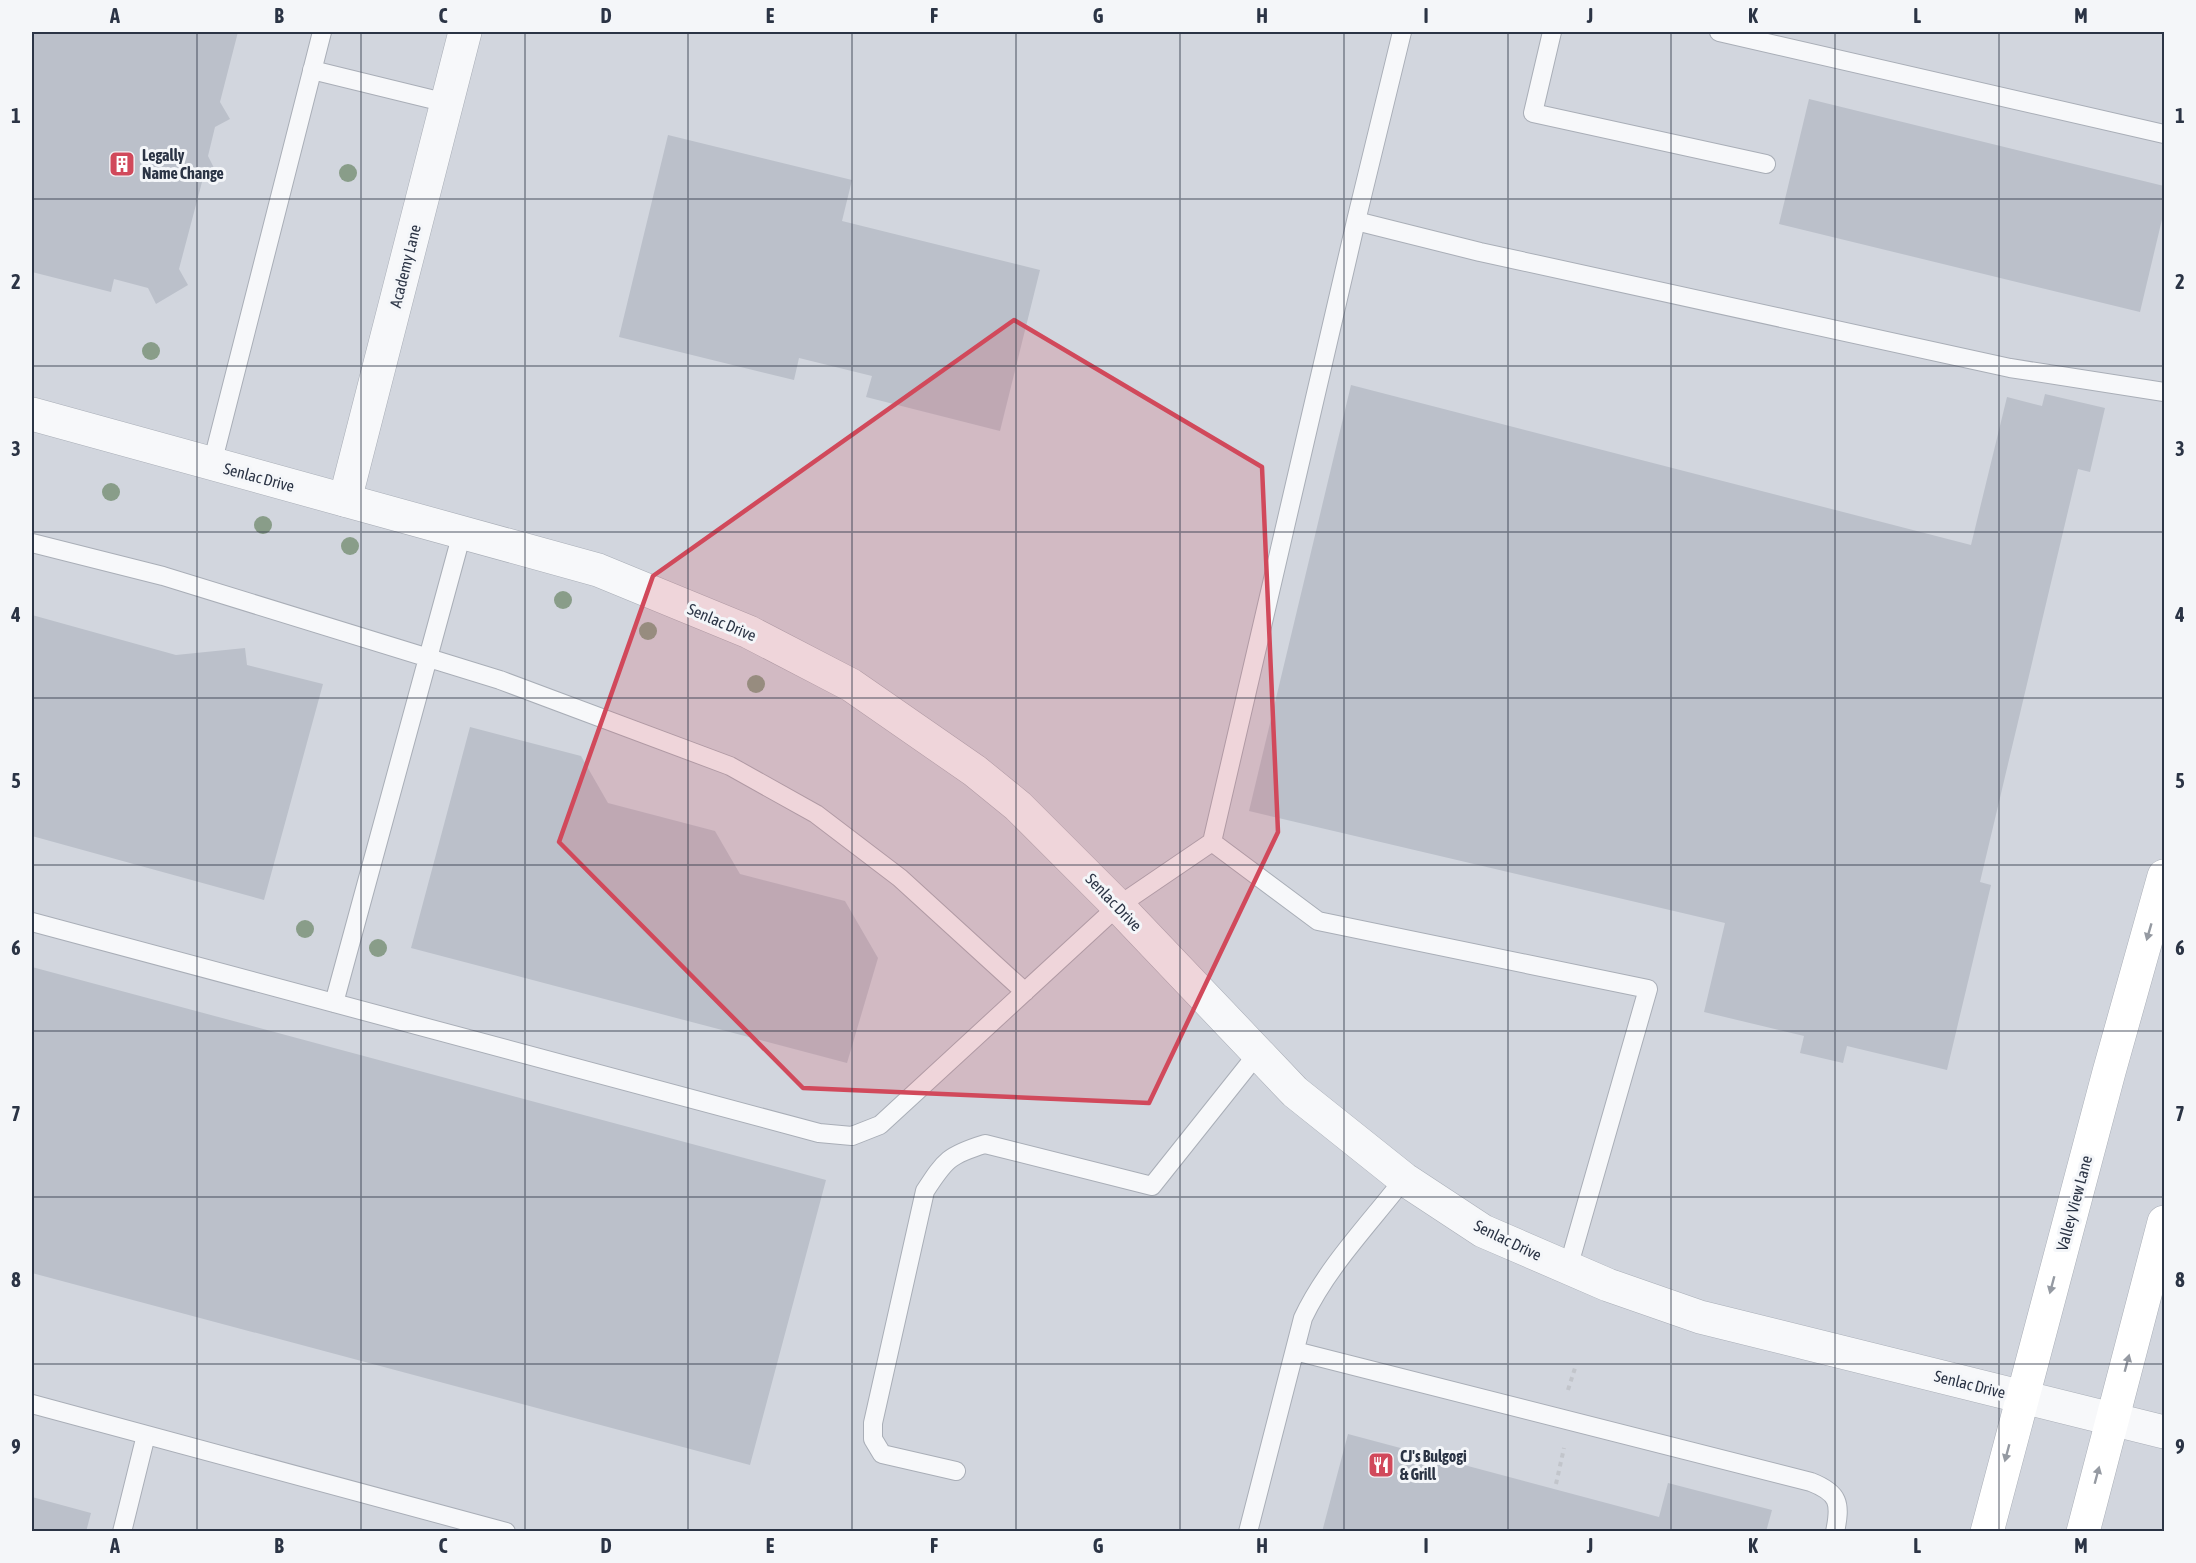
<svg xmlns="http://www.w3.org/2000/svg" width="2196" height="1563" viewBox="0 0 2196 1563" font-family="'Asap Condensed',sans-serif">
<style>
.built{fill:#d2d6de}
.building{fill:#bbc0ca}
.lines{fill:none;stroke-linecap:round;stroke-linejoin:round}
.service-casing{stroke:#a9aeb7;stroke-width:20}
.minor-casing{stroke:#a9aeb7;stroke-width:34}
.tertiary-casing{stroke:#a9aeb7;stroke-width:34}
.secondary-casing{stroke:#a9aeb7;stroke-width:34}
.path{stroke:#c2c5cb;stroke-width:4;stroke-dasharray:4.5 4.5;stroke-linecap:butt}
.service{stroke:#f7f8fa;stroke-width:18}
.minor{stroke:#f7f8fa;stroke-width:33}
.tertiary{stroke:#f7f8fa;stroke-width:33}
.secondary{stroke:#fff;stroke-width:33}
.tree{fill:#899d89}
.oneway{fill:#959aa2}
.marked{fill:#d1495b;fill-opacity:0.2;stroke:#d1495b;stroke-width:4.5;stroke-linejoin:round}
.grid{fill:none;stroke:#2b3445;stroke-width:1.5;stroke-opacity:0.55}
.labels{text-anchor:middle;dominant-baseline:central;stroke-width:6;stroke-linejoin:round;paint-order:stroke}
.poi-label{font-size:16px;font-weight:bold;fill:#2b3445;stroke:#f4f6f9;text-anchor:start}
.street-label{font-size:16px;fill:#2b3445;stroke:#f4f6f9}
.neatline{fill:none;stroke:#2b3445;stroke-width:2}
.grid-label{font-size:20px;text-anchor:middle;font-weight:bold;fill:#2b3445}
</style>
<rect width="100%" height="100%" fill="#e4e7ec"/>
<path class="built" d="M 32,32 L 2164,32 L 2164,1531 L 32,1531 Z"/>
<path class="building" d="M 32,32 L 238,32 L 220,102 L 230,119 L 215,127 L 208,156 L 216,172 L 202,182 L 179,269 L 188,285 L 156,304 L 148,288 L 114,279 L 111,292 L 32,272 Z
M 1809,99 L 2164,186 L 2164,211 L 2140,312 L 1779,224 Z
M 668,135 L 852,180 L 842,221 L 1040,270 L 1000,431 L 866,397 L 872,376 L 799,358 L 794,380 L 619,337 Z
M 1351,385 L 1971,545 L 2007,397 L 2042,406 L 2045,394 L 2105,408 L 2090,472 L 2078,469 L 1980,882 L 1991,885 L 1947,1070 L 1847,1046 L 1843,1063 L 1800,1053 L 1804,1036 L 1704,1012 L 1725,923 L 1249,811 Z
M 32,615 L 176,655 L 245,648 L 247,665 L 323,684 L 264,900 L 32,836 Z
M 470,727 L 581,756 L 608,803 L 715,831 L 740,874 L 845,901 L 878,958 L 847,1063 L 411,948 Z
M 32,967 L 826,1180 L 750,1465 L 32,1273 Z
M 1348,1434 L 1659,1517 L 1668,1483 L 1772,1510 L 1766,1532 L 1322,1532 Z
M 32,1497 L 91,1513 L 86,1532 L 32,1532 Z"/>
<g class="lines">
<g class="service-casing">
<path id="service" d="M 1552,32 L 1533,113 L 1766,164
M 1719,32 L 2164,134
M 312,70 L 447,103
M 1356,221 L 1402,32
M 212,464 L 322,32
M 32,543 L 163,576 L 500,680 L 730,766 L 816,814 L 900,878 L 1025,992
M 1212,842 L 1318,921 L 1648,989 L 1568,1268
M 32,922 L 819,1133 L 852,1136 L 880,1125 L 1118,906 L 1212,842 L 1356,221 L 1480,252 L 2010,368 L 2164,392
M 334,1003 L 462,533
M 1295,1351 L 1811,1482 C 1839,1493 1841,1503 1835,1532
M 32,1404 L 506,1532
M 956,1471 L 882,1454 L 873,1439 L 873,1423 L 925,1191 C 945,1160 949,1155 985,1144 L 1152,1186 L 1258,1053
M 122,1532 L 146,1435
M 1248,1532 L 1303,1318 C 1327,1267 1370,1223 1404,1179"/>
</g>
<g class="minor-casing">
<path id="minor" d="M 345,500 L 465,32"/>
</g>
<g class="tertiary-casing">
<path id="tertiary" d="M 32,414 L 598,570 L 749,632 L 851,685 L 975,771 L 1018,806 L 1118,906 L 1295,1092 L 1404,1179 L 1483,1231 L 1608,1285 L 1700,1317 L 2164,1432"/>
</g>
<g class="secondary-casing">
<path id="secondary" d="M 1987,1532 L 2109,1072 L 2164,876
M 2083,1532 L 2164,1222"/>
</g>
<path class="path" d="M 1568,1390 L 1575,1368
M 1556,1484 L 1564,1448"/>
<use href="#service" class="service"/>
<use href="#minor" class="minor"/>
<use href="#tertiary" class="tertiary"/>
<use href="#secondary" class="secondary"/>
</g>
<g class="tree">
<circle cx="348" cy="173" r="9"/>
<circle cx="151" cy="351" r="9"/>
<circle cx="111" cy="492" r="9"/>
<circle cx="263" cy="525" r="9"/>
<circle cx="350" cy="546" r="9"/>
<circle cx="563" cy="600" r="9"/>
<circle cx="648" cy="631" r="9"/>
<circle cx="756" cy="684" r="9"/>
<circle cx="305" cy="929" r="9"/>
<circle cx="378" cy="948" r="9"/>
</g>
<defs><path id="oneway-solid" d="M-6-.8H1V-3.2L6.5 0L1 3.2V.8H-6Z" transform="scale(1.5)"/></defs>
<g class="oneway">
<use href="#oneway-solid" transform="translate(2149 932) rotate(106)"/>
<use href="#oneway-solid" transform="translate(2052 1285) rotate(105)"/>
<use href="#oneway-solid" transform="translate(2127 1363) rotate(-75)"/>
<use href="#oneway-solid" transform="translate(2007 1453) rotate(105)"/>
<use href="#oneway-solid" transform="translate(2097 1475) rotate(-75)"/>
</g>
<path class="marked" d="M 1014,320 L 1262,467 L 1278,832 L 1149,1103 L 803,1088 L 559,842 L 653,576 Z"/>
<path class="grid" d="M 197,32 L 197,1532M 361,32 L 361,1532M 525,32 L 525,1532M 688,32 L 688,1532M 852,32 L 852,1532M 1016,32 L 1016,1532M 1180,32 L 1180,1532M 1344,32 L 1344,1532M 1508,32 L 1508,1532M 1671,32 L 1671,1532M 1835,32 L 1835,1532M 1999,32 L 1999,1532M 32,199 L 2164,199M 32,366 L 2164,366M 32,532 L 2164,532M 32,698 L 2164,698M 32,865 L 2164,865M 32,1031 L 2164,1031M 32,1197 L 2164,1197M 32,1364 L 2164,1364"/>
<defs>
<g id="building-square" transform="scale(1.35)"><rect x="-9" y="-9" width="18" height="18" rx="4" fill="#d1495b" stroke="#f4f6f9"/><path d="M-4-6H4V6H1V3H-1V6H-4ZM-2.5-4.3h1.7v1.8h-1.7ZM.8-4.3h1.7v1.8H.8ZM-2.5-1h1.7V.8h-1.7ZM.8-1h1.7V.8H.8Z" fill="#fff"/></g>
<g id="restaurant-square" transform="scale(1.35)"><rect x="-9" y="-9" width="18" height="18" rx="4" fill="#d1495b" stroke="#f4f6f9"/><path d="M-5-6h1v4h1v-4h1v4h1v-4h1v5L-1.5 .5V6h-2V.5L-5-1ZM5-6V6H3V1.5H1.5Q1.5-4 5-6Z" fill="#fff"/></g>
</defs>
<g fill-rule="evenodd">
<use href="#building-square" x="122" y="164"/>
<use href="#restaurant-square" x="1381" y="1465"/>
</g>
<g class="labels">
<g class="poi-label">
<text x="142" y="155">Legally<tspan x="142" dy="18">Name Change</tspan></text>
<text x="1400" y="1456">CJ's Bulgogi<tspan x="1400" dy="18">&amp; Grill</tspan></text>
</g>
<g class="street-label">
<text transform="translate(405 266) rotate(-76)">Academy Lane</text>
<text transform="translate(259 477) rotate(15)">Senlac Drive</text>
<text transform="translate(722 622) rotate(23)">Senlac Drive</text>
<text transform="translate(1114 902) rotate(46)">Senlac Drive</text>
<text transform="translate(2074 1203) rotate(-75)">Valley View Lane</text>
<text transform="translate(1508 1240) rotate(26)">Senlac Drive</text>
<text transform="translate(1970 1384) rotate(14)">Senlac Drive</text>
</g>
</g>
<rect width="2196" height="1563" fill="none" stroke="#f4f6f9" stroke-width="66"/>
<rect x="33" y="33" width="2130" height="1497" class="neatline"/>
<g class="grid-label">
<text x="115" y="23">A</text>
<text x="279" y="23">B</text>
<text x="443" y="23">C</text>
<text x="606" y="23">D</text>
<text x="770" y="23">E</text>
<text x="934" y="23">F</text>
<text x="1098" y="23">G</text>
<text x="1262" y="23">H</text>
<text x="1426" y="23">I</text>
<text x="1590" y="23">J</text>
<text x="1753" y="23">K</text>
<text x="1917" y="23">L</text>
<text x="2081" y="23">M</text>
<text x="16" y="123">1</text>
<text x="2180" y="123">1</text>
<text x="16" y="289">2</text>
<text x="2180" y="289">2</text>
<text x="16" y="456">3</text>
<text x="2180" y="456">3</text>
<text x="16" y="622">4</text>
<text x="2180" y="622">4</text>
<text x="16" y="788">5</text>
<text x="2180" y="788">5</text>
<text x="16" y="955">6</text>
<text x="2180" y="955">6</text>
<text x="16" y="1121">7</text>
<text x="2180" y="1121">7</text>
<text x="16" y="1287">8</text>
<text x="2180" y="1287">8</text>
<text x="16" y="1454">9</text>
<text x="2180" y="1454">9</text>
<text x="115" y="1553">A</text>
<text x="279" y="1553">B</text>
<text x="443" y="1553">C</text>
<text x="606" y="1553">D</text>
<text x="770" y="1553">E</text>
<text x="934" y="1553">F</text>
<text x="1098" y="1553">G</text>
<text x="1262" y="1553">H</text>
<text x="1426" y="1553">I</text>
<text x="1590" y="1553">J</text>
<text x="1753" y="1553">K</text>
<text x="1917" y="1553">L</text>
<text x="2081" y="1553">M</text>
</g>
</svg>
